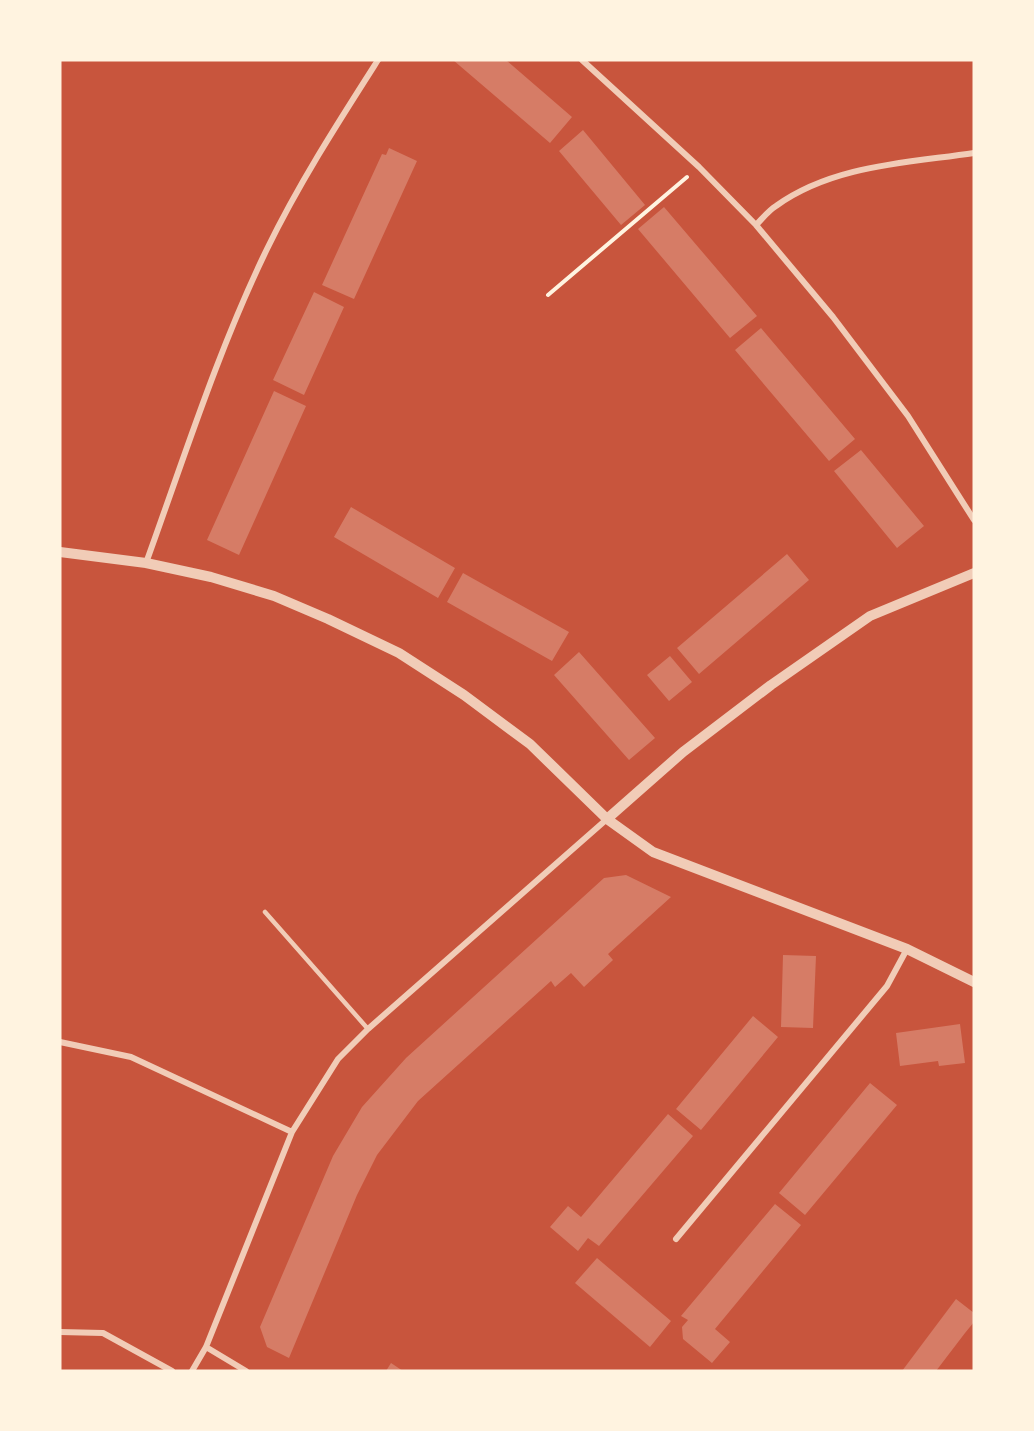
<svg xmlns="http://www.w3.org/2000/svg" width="1034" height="1431" viewBox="0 0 1034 1431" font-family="'Asap Condensed',sans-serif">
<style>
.building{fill:#d67c66}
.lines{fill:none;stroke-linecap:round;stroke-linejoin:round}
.path{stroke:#fff3e0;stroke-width:4}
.service{stroke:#f1ccb7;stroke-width:4.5}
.minor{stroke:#f1ccb7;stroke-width:6}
.tertiary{stroke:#f1ccb7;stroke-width:10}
</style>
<rect width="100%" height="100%" fill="#c8553d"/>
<path class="building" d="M 453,60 L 506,60 L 572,117 L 550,143 Z
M 583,130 L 645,205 L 621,225 L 559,151 Z
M 389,148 L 417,161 L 354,299 L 322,285 L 382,154 L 386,155 Z
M 664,207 L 757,316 L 730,338 L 638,229 Z
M 314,292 L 344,307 L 304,395 L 273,380 Z
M 761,328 L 855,439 L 829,461 L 735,350 Z
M 274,391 L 306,406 L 239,555 L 207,540 Z
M 861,450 L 924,526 L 897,548 L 834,471 Z
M 351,507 L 455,568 L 438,598 L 334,537 Z
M 787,554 L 809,580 L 699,674 L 677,648 Z
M 463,573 L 569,632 L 552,661 L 447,602 Z
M 579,652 L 655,738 L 629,760 L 554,675 Z
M 670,656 L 692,682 L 669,701 L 647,675 Z
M 626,875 L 671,897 L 608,954 L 613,960 L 584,987 L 571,973 L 555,987 L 551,981 L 418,1101 L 377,1155 L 357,1195 L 289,1358 L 267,1347 L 260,1327 L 333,1156 L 362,1107 L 406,1058 L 604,878 Z
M 783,955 L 816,956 L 813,1028 L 781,1027 Z
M 753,1016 L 778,1037 L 701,1130 L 676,1109 Z
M 960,1024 L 965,1063 L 939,1066 L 938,1061 L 900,1066 L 896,1033 Z
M 870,1083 L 897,1105 L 805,1215 L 779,1193 Z
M 668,1114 L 693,1136 L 599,1246 L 588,1238 L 578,1251 L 550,1227 L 568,1206 L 581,1217 Z
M 775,1204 L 801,1225 L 715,1329 L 730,1342 L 712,1363 L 683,1339 L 682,1327 L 688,1320 L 681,1316 Z
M 597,1258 L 671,1321 L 650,1347 L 575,1283 Z
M 956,1299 L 974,1313 L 974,1322 L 965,1333 L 936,1371 L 902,1371 Z
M 391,1363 L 403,1371 L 386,1371 Z"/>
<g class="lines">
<path class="path" d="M 548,295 L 687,177"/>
<path class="service" d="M 265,912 L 368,1029"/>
<path class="minor" d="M 582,60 L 699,167 L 756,225 L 833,317 L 908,416 L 974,520
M 756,225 C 762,219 768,211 776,206 C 833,165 907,163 974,153
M 146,563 C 184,458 218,350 267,249 C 299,183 339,121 378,60
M 60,1042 L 131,1057 L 292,1132
M 676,1239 L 887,986 L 907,949
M 60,1332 L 103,1333 L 172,1371
M 206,1347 L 246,1371
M 192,1371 L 206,1347 L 292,1132 L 338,1059 L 368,1029 L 607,819"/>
<path class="tertiary" d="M 60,552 L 146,563 L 211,577 L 274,596 L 328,619 L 399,653 L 464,695 L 530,744 L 607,819 L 653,852 L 907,949 L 974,982
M 607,819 L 683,752 L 771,685 L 870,616 L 974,573"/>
</g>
<rect width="1034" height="1431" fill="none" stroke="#fff3e0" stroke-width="123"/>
</svg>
